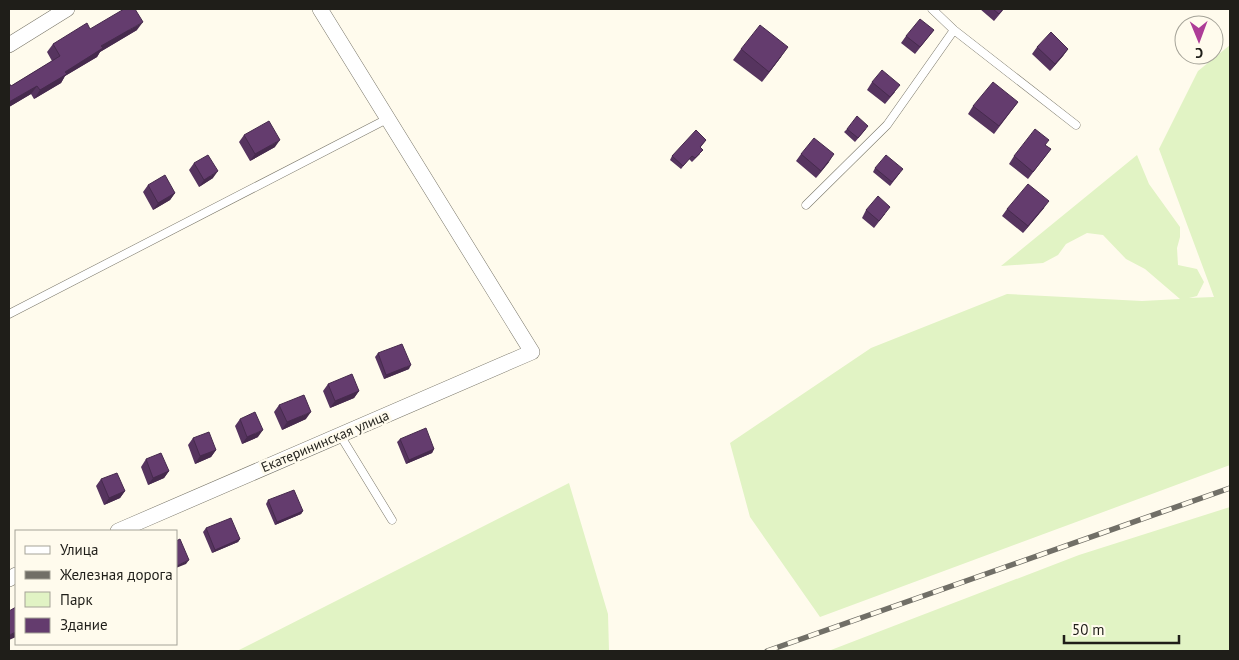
<svg xmlns="http://www.w3.org/2000/svg" width="1239" height="660" viewBox="0 0 1239 660" font-family="'PT Sans',sans-serif">
<style>
.green{fill:#e1f3c4}
.lines{fill:none;stroke-linecap:round;stroke-linejoin:round}
.service-casing{stroke:#7a776a;stroke-width:9}
.minor-casing{stroke:#7a776a;stroke-width:16}
.service{stroke:#fff;stroke-width:8}
.minor{stroke:#fff;stroke-width:15}
.rail-casing{stroke:#716f67;stroke-width:5.5}
.rail{stroke:#fffbed;stroke-width:4;stroke-dasharray:11;stroke-linecap:butt}
.wall{fill:#56345f}
.shaded-wall{fill:#462a4d}
.building{fill:#643c6e;stroke:#462a4d}
.labels{text-anchor:middle;dominant-baseline:central;stroke-width:5;stroke-linejoin:round;paint-order:stroke}
.street-label{font-size:14px;fill:#1f1e19;stroke:#fffbed}
</style>
<rect width="100%" height="100%" fill="#fffbed"/>
<path class="green" d="M 1230,45 L 1230,465 L 820,617 L 750,517 L 730,443 L 871,348 L 1007,294 L 1142,301 L 1180,299 L 1145,269 L 1126,259 L 1103,235 L 1087,233 L 1066,244 L 1058,255 L 1043,263 L 1001,266 L 1137,155 L 1149,184 L 1180,227 L 1180,237 L 1177,248 L 1178,265 L 1197,269 L 1204,282 L 1197,296 L 1189,298 L 1214,297 L 1159,149 L 1198,71 Z
M 569,483 L 608,614 L 609,651 L 237,651 Z
M 1230,507 L 1230,651 L 832,651 L 831,650 L 1079,555 Z"/>
<g class="lines">
<g class="service-casing">
<path id="service" d="M 932,9 L 954,30 L 1076,125
M 806,205 L 887,125 L 954,30
M 9,314 L 389,118
M 340,435 L 392,520"/>
</g>
<g class="minor-casing">
<path id="minor" d="M 9,45 L 67,9
M 118,531 L 532,352 L 320,9
M 9,579 L 16,575"/>
</g>
<use href="#service" class="service"/>
<use href="#minor" class="minor"/>
<g class="rail-casing">
<path id="rail" d="M 767,651 L 1230,488"/>
</g>
<use href="#rail" class="rail"/>
</g>
<path class="wall" d="M 980,9 L 1004,9 L 994,21 Z
M 90,29 L 137,30 L 100,52 L 97,57 L 65,76 L 61,83 L 34,99 L 31,94 L 9,107 L 9,83 L 11,86 L 52,61 L 47,52 L 53,44 Z
M 934,30 L 915,54 L 901,43 L 906,36 Z
M 1037,47 L 1068,49 L 1063,56 L 1050,71 L 1032,54 Z
M 741,49 L 781,57 L 762,82 L 733,60 Z
M 872,82 L 895,92 L 885,104 L 867,90 Z
M 1018,102 L 994,134 L 968,114 L 973,106 Z
M 847,129 L 866,129 L 855,142 L 844,132 Z
M 244,135 L 275,147 L 250,161 L 239,142 Z
M 706,140 L 700,148 L 700,154 L 692,162 L 689,159 L 681,169 L 670,160 L 672,156 Z
M 1045,145 L 1051,149 L 1028,179 L 1009,164 L 1014,156 Z
M 801,154 L 829,162 L 816,178 L 796,161 Z
M 194,163 L 213,178 L 199,187 L 189,170 Z
M 875,168 L 900,173 L 890,186 L 873,172 Z
M 148,185 L 175,193 L 170,200 L 153,210 L 143,192 Z
M 1044,208 L 1023,233 L 1002,216 L 1007,209 Z
M 866,210 L 885,214 L 874,228 L 862,218 Z
M 378,353 L 409,369 L 384,379 L 375,357 Z
M 328,384 L 359,391 L 354,398 L 330,408 L 323,391 Z
M 279,405 L 306,419 L 282,430 L 274,412 Z
M 240,419 L 258,437 L 242,444 L 235,426 Z
M 193,438 L 216,450 L 211,457 L 195,464 L 188,445 Z
M 400,439 L 434,449 L 432,453 L 406,464 L 397,442 Z
M 146,459 L 169,471 L 164,478 L 148,485 L 141,467 Z
M 101,479 L 125,491 L 120,498 L 104,505 L 96,486 Z
M 268,500 L 303,511 L 301,514 L 275,525 L 266,504 Z
M 206,528 L 240,539 L 238,542 L 212,553 L 203,532 Z"/>
<path class="shaded-wall" d="M 143,22 L 137,30 L 100,52 L 97,57 L 65,76 L 61,83 L 34,99 L 40,90 L 65,72 L 101,46 Z
M 788,47 L 781,57 L 762,82 L 769,72 Z
M 1068,49 L 1063,56 L 1050,71 L 1055,64 Z
M 37,86 L 31,94 L 9,107 L 9,102 Z
M 280,140 L 275,147 L 250,161 L 255,154 Z
M 834,154 L 829,162 L 816,178 L 821,171 Z
M 218,171 L 213,178 L 199,187 L 204,180 Z
M 175,193 L 170,200 L 153,210 L 158,203 Z
M 1049,201 L 1044,208 L 1023,233 L 1028,226 Z
M 411,365 L 409,369 L 384,379 L 386,375 Z
M 359,391 L 354,398 L 330,408 L 335,401 Z
M 311,412 L 306,419 L 282,430 L 287,422 Z
M 263,430 L 258,437 L 242,444 L 247,437 Z
M 434,449 L 432,453 L 406,464 L 409,460 Z
M 216,450 L 211,457 L 195,464 L 200,456 Z
M 169,471 L 164,478 L 148,485 L 153,478 Z
M 125,491 L 120,498 L 104,505 L 109,498 Z
M 303,511 L 301,514 L 275,525 L 277,522 Z
M 240,539 L 238,542 L 212,553 L 215,550 Z
M 189,560 L 186,564 L 176,568 L 176,566 Z
M 16,632 L 16,637 L 9,640 L 9,635 Z"/>
<path class="building" d="M 124,9 L 135,9 L 143,22 L 101,46 L 103,48 L 65,72 L 67,74 L 40,90 L 37,86 L 9,102 L 9,83 L 11,86 L 60,56 L 53,44 L 87,23 L 90,29 Z
M 993,9 L 1003,9 L 999,14 Z
M 920,19 L 934,30 L 920,47 L 906,36 Z
M 760,25 L 788,47 L 769,72 L 741,49 Z
M 1051,32 L 1068,49 L 1055,64 L 1037,47 Z
M 882,70 L 900,85 L 890,97 L 872,82 Z
M 993,82 L 1018,102 L 999,126 L 973,106 Z
M 857,116 L 868,126 L 858,138 L 847,129 Z
M 269,121 L 280,140 L 255,154 L 244,135 Z
M 1035,129 L 1049,140 L 1045,145 L 1051,149 L 1033,172 L 1014,156 Z
M 696,130 L 706,140 L 700,147 L 703,150 L 695,158 L 692,156 L 683,166 L 672,156 Z
M 814,138 L 834,154 L 821,171 L 801,154 Z
M 208,155 L 218,171 L 204,180 L 194,163 Z
M 886,155 L 903,169 L 892,182 L 875,168 Z
M 165,175 L 175,193 L 158,203 L 148,185 Z
M 1028,184 L 1049,201 L 1028,226 L 1007,209 Z
M 878,196 L 890,207 L 879,221 L 866,210 Z
M 402,344 L 411,365 L 386,375 L 378,353 Z
M 352,374 L 359,391 L 335,401 L 328,384 Z
M 304,395 L 311,412 L 287,422 L 279,405 Z
M 255,412 L 263,430 L 247,437 L 240,419 Z
M 426,428 L 434,449 L 409,460 L 400,439 Z
M 209,432 L 216,450 L 200,456 L 193,438 Z
M 161,453 L 169,471 L 153,478 L 146,459 Z
M 117,473 L 125,491 L 109,498 L 101,479 Z
M 294,490 L 303,511 L 277,522 L 268,500 Z
M 231,518 L 240,539 L 215,550 L 206,528 Z
M 180,539 L 189,560 L 176,566 L 176,541 Z
M 16,607 L 16,632 L 9,635 L 9,611 Z"/>
<g class="labels">
<g class="street-label">
<text transform="translate(325 441) rotate(-23)">Екатерининская улица</text>
</g>
</g>
<rect width="1239" height="660" fill="none" stroke="#1f1e19" stroke-width="20"/>
<rect x="15" y="530" width="162" height="115" fill="#fffbed" stroke="#a5a398"/>
<rect x="25" y="546" width="25" height="8" fill="#ffffff" stroke="#a5a398"/>
<text x="60" y="555" font-size="15" fill="#1f1e19">Улица</text>
<rect x="25" y="571" width="25" height="8" fill="#716f67" stroke="#a5a398"/>
<text x="60" y="580" font-size="15" fill="#1f1e19">Железная дорога</text>
<rect x="25" y="592" width="25" height="15" fill="#e1f3c4" stroke="#a5a398"/>
<text x="60" y="605" font-size="15" fill="#1f1e19">Парк</text>
<rect x="25" y="618" width="25" height="15" fill="#643c6e" stroke="#a5a398"/>
<text x="60" y="630" font-size="15" fill="#1f1e19">Здание</text>
<g transform="translate(1199 40) rotate(179)"><circle r="24" fill="#fffbed" stroke="#a5a398"/>
<path d="M0-4L9 19L0 12L-9 19Z" fill="#ad3c97"/>
<text y="-8" font-size="14" font-weight="bold" text-anchor="middle" fill="#1f1e19">С</text>
</g>
<path d="M1064 635v8h115v-8" fill="none" stroke="#1f1e19" stroke-width="2.5"/>
<text x="1072" y="635" font-size="15" fill="#1f1e19" stroke="#fffbed" stroke-width="4" paint-order="stroke">50 m</text>
</svg>
